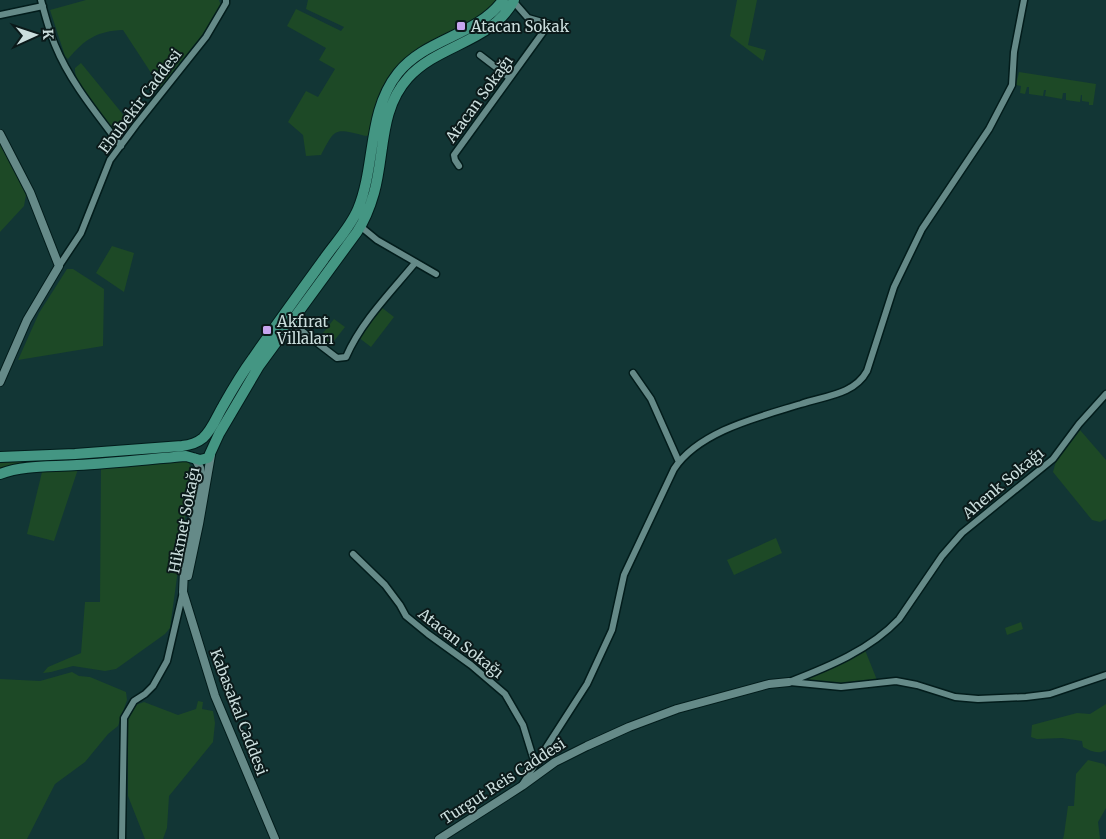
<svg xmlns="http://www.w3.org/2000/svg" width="1106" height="839" viewBox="0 0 1106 839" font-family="Merriweather,serif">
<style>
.green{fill:#1d4926}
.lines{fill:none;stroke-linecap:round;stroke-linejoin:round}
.minor-casing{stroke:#021c1b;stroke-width:9}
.tertiary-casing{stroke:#021c1b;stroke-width:10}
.primary-casing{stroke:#021c1b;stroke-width:12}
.minor{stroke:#658a88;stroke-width:6}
.tertiary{stroke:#658a88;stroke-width:8}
.primary{stroke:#449683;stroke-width:10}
.poi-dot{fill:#c7a6ef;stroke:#0b1a1a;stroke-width:2}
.labels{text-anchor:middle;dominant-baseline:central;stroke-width:4;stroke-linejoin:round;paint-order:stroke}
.poi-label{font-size:15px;fill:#cbdedd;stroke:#0b1a1a;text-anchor:start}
.street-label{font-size:15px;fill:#cbdedd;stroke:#0b1a1a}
</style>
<rect width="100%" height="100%" fill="#123635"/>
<path class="green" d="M 86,0 L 219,0 L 221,6 L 204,34 L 161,88 L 123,30 C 97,31 85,39 68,59 L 65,56 L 50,10 Z
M 308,0 L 498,0 L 493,7 L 469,23 L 418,48 L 402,64 L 370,135 L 366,136 C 335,129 336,126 321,155 L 306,156 L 303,135 L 288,122 L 306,91 L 318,97 L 335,69 L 319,60 L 326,48 L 287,26 L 296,9 L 341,31 L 344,27 L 306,9 Z
M 737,0 L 757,0 L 748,45 L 766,50 L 763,61 L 730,36 Z
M 81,63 L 130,123 L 129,130 L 124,137 C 121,135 117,133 114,130 C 103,120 73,83 75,68 Z
M 1019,72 L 1096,84 L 1093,105 L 1089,105 L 1089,102 L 1082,101 L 1082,95 L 1081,95 L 1080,102 L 1066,100 L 1066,93 L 1063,93 L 1062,99 L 1045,96 L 1046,90 L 1044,90 L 1043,96 L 1029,94 L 1029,87 L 1027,87 L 1025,94 L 1020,93 L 1021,86 L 1016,85 Z
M 0,140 L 26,195 L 24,206 L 0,232 Z
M 112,246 L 134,253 L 124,292 L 96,273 Z
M 67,269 L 73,269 L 104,289 L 103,346 L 18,360 L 39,313 Z
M 381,307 L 394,317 L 371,347 L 358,337 Z
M 334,319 L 345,327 L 330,346 L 319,338 Z
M 1080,430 L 1106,460 L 1106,519 L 1100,522 L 1092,520 L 1053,472 L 1056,461 Z
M 189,449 L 189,453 L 27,463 L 0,469 L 0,461 Z
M 182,462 L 188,462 L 192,468 L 170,628 L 165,634 L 116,669 L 105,671 L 73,666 L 51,672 L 43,673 L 48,667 L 81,653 L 85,602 L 100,602 L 101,468 Z
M 78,469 L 54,541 L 27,534 L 42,472 Z
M 776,538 L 782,553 L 734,575 L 727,560 Z
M 1021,622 L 1023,629 L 1007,635 L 1005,628 Z
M 865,650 L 877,680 L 850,684 L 809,680 L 808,677 L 833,668 Z
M 72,672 L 79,676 L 90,677 L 126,692 L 127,700 L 118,726 L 108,734 L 85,762 L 55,784 L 27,839 L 0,839 L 0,679 L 40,681 Z
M 198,701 L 203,702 L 202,709 L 213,711 L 215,723 L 213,742 L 169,796 L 167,828 L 163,839 L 145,839 L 128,796 L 128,719 L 136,705 L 144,702 L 178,715 L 196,709 Z
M 1106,704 L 1106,750 C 1098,755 1091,751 1083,747 L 1082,741 L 1062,738 L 1037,739 L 1031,737 L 1032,725 L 1077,713 L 1090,714 Z
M 1088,760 L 1104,764 L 1106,767 L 1106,808 L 1098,822 L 1100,839 L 1063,839 L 1064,835 L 1068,806 L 1074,806 L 1076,774 Z"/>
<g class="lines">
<g class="minor-casing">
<path id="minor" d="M 41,0 C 45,15 49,31 55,45 C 70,82 97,114 121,146
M 0,15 L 43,6
M 480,55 L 510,78
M 459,166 L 455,160 L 454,155 L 549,24 L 528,18 L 514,2
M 360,226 L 377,240 L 436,274
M 59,266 L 81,233 L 110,160 L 136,125 L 206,37 L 226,3 L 226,0
M 290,322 L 337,358 L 346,357 C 361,322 391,292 415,263
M 633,373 L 651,399 L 679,462
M 353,554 L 385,585 L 400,605 L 406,616 L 428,634 L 471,665 L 505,694 L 523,725 L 535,764
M 789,682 C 828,667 870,650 899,619 L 942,556 L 962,533 L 1053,459 L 1079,424 L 1106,394
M 790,682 L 841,687 L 896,681 L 917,685 L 955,697 L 978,699 L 1026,697 L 1050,694 L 1106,675
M 522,785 L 587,684 L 612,630 L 624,575 L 674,469 C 699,431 759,417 801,404 C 824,396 854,395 867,371 L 894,287 L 922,229 L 989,129 L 1012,85 L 1014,52 L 1024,0
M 122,839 L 124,718 L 134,701 L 145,694 L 153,686 L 167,661 L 183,592"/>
</g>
<g class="tertiary-casing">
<path id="tertiary" d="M 0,134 L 30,192 L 59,266 L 27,320 L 0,382
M 195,458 L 200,468 L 200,474 L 184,571 L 183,592 L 215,696 L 275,839
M 188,576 L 199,524 L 211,455
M 439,839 L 522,786 L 555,762 L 587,746 L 629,727 L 677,709 L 769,684 L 789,682"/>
</g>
<g class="primary-casing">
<path id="primary" d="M 0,457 L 75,454 L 182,446 C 190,445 197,443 203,438 C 212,430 217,416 223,406 C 232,390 242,373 253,358 C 276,325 300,292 324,259 C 335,243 350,228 358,209 C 376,165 367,112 398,73 C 426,38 477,36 503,0
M 0,474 C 24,465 51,467 77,465 C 113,463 149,459 186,456 L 200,460 L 208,458 L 219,434 L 259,366 L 357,232 C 365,220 370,207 374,193 C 385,154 379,110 408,78 C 438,44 493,42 514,0"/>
</g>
<use href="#minor" class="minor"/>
<use href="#tertiary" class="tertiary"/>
<use href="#primary" class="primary"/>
</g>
<g class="poi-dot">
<rect x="456" y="21" width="10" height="10" rx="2.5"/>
<rect x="262" y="325" width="10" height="10" rx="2.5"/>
</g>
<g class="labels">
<g class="poi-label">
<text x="471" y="26">Atacan Sokak</text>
<text x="277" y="321">Akfırat<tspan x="277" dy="17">Villaları</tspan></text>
</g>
<g class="street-label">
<text transform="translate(479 99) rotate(-54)">Atacan Sokağı</text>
<text transform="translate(140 101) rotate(-53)">Ebubekir Caddesi</text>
<text transform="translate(1003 483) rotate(-40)">Ahenk Sokağı</text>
<text transform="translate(184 520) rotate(-79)">Hikmet Sokağı</text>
<text transform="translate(461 643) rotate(38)">Atacan Sokağı</text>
<text transform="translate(239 712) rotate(69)">Kabasakal Caddesi</text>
<text transform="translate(503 781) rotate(-33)">Turgut Reis Caddesi</text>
</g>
</g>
<g transform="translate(35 35) rotate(87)" stroke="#0b1a1a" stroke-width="4" paint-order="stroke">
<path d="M0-4L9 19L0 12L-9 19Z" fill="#cbdedd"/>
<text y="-8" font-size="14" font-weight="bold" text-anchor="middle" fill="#cbdedd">K</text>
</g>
</svg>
